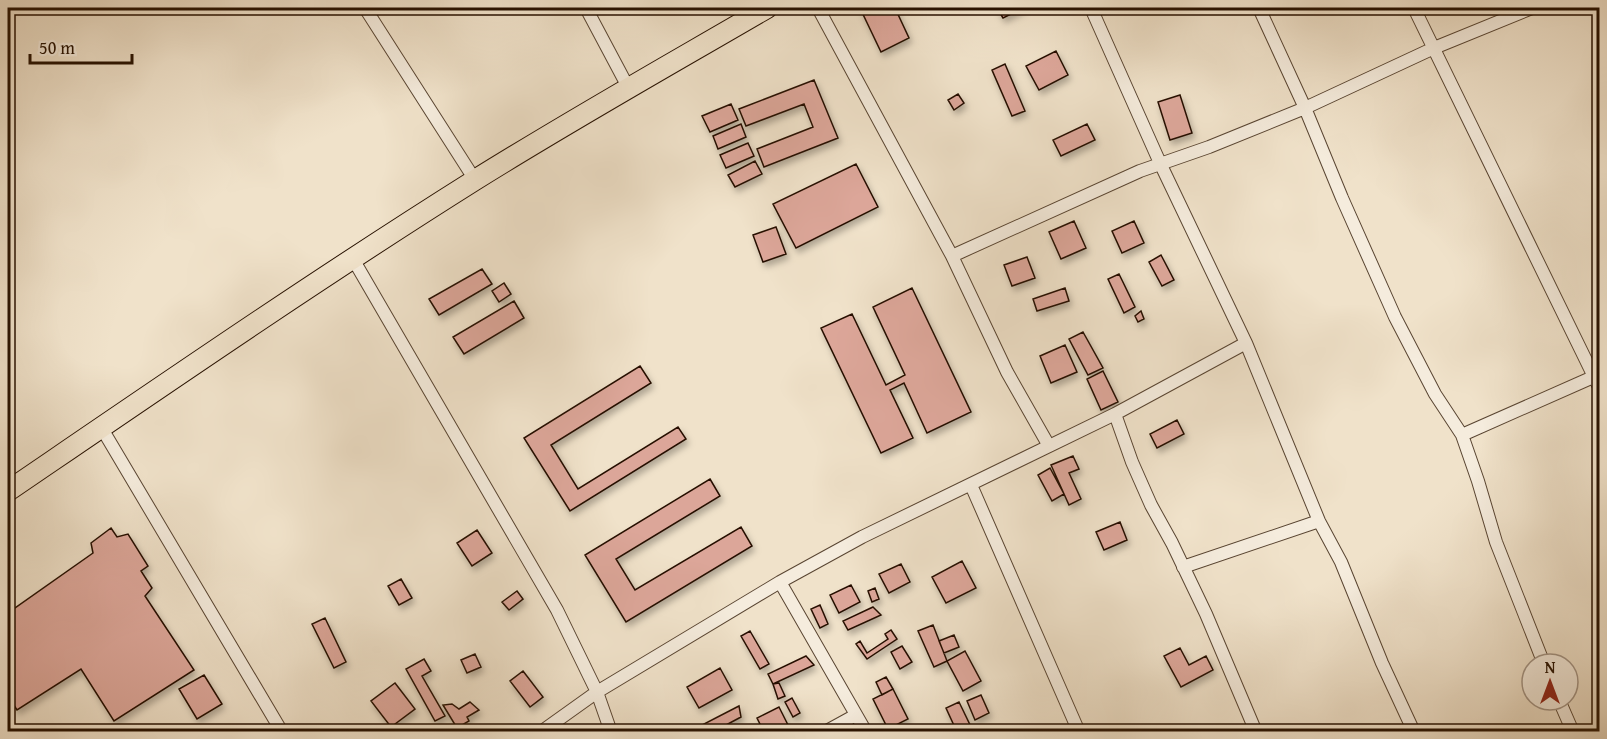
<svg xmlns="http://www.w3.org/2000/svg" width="1607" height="739" viewBox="0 0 1607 739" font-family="'Gentium Book Plus',serif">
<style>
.building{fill:#dca699;stroke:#271100;stroke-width:1.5;filter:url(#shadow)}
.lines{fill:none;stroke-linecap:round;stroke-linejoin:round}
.minor-casing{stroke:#594532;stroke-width:14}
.primary-casing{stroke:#271100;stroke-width:22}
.minor{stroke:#f5ecdd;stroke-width:12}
.primary{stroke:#f0e2ca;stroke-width:20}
</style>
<defs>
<filter id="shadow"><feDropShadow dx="2.5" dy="4.5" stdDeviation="3" flood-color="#0004"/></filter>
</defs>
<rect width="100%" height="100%" fill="#f0e2ca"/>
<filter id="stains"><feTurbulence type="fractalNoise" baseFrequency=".00333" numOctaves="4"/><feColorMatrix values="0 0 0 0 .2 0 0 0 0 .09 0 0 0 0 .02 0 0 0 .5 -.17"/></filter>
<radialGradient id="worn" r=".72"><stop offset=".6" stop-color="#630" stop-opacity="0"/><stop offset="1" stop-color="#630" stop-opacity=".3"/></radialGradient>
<path class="building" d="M 860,8 L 895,8 L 909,38 L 881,52 Z
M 997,8 L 1023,8 L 1003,18 Z
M 1056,51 L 1068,75 L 1039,90 L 1026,66 Z
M 1005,64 L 1025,111 L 1012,116 L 992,70 Z
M 814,80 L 838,138 L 764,167 L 757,149 L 813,127 L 804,104 L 746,126 L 739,109 Z
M 958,94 L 964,103 L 954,110 L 948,100 Z
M 1180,95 L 1192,133 L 1170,140 L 1158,102 Z
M 731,104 L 738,120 L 710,132 L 702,116 Z
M 741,124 L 746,137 L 718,149 L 713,136 Z
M 1087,124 L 1095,140 L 1061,156 L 1053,140 Z
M 748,143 L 754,156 L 726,168 L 720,155 Z
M 755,161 L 762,174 L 735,187 L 728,175 Z
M 856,164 L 878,207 L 796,248 L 773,204 Z
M 1074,221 L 1086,248 L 1061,259 L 1049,232 Z
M 1134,221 L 1144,243 L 1122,253 L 1112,231 Z
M 776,227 L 786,254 L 763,262 L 753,235 Z
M 1161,255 L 1174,280 L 1162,286 L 1149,262 Z
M 1027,257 L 1035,278 L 1012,286 L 1004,265 Z
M 482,269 L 492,284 L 439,315 L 429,299 Z
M 1119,274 L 1135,307 L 1124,313 L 1108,279 Z
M 504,283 L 511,294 L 499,302 L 492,291 Z
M 912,288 L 971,412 L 927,433 L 904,383 L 890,390 L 913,438 L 881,453 L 821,328 L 852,314 L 886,385 L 905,375 L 873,307 Z
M 1065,288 L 1069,301 L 1037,311 L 1033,299 Z
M 514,301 L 524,318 L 464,354 L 453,337 Z
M 1141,311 L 1144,319 L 1138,322 L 1135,316 Z
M 1083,332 L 1103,368 L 1088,375 L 1069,339 Z
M 1065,345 L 1077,372 L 1051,383 L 1040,356 Z
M 640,366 L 651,383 L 551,445 L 578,489 L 678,427 L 686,439 L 570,511 L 524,438 Z
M 1103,371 L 1118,402 L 1101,410 L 1087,379 Z
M 1177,420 L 1184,434 L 1157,448 L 1150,434 Z
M 1073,456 L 1079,469 L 1069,473 L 1081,499 L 1069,505 L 1051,465 Z
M 1050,468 L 1064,494 L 1052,501 L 1038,475 Z
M 710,479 L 720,496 L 616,559 L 635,590 L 741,527 L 752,546 L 626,622 L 585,555 Z
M 1120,522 L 1127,540 L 1104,550 L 1096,532 Z
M 111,528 L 117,537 L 128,534 L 148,566 L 141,571 L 152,588 L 145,596 L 194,670 L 114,721 L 81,669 L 17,710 L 8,696 L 8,613 L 93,553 L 91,543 Z
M 477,530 L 492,553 L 472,566 L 457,543 Z
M 962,561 L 976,588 L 946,603 L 932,577 Z
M 901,564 L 910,582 L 889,593 L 879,574 Z
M 401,579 L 412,598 L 399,605 L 388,586 Z
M 851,585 L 860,602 L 839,613 L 830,595 Z
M 875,588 L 879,599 L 872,602 L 868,591 Z
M 517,591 L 523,599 L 509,610 L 502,602 Z
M 820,605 L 828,624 L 820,628 L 811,609 Z
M 873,607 L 881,615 L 848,630 L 843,621 Z
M 325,618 L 346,662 L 334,668 L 312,624 Z
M 933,625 L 947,661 L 934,667 L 918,631 Z
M 891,630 L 897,639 L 867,659 L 856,644 L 860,641 L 867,653 L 888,639 L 885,634 Z
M 750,631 L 769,664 L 760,669 L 741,636 Z
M 954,635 L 959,647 L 944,653 L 939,641 Z
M 902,646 L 912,662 L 900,669 L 891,652 Z
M 1180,648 L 1189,665 L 1206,656 L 1213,670 L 1181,687 L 1164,656 Z
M 965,651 L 981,681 L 963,691 L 947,661 Z
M 475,654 L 481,667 L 467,673 L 461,660 Z
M 806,656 L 814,665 L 773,684 L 768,674 Z
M 424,659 L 431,671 L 422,676 L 445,716 L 435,721 L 406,669 Z
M 720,668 L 732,690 L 699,708 L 687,687 Z
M 523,671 L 543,697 L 530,707 L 510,681 Z
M 204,675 L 222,704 L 197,719 L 179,689 Z
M 886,677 L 893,689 L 882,695 L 876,682 Z
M 395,683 L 415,709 L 391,727 L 371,701 Z
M 779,683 L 785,696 L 778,699 L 773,684 Z
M 893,689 L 908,719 L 888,729 L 873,699 Z
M 981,695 L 989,713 L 975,720 L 967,701 Z
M 792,698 L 800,713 L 793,717 L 785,702 Z
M 470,702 L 479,710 L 467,717 L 469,721 L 457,728 L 443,705 L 452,704 L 459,709 Z
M 959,702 L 972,729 L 966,732 L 957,732 L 946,708 Z
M 739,706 L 741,717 L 713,732 L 706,732 L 702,725 Z
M 779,707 L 790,729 L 786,732 L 764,732 L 757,718 Z
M 747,726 L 750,732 L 737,732 Z"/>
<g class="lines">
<g class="minor-casing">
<path id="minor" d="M 365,8 L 475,180
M 586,8 L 628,87
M 818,8 L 952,256 L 1007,372 L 1049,446
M 1091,8 L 1160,163 L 1246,343 L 1319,521 L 1341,562 L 1382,663 L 1414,732
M 1259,8 L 1305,108 L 1342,198 L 1395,317 L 1435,394 L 1462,435 L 1478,481 L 1496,542 L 1544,664
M 1414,8 L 1600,389
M 952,256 L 1140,171 L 1209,147 L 1305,108 L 1434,48 L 1532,8
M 353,259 L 557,610 L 597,692 L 611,732
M 1115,414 L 1132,462 L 1151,505 L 1172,543 L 1206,614 L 1256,732
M 101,427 L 282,732
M 1462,435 L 1600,374
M 971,485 L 1079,732
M 1183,567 L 1319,521
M 780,582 L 866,732
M 1559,700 L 1573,732
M 541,732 L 597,692 L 780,582 L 862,537 L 1115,414 L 1246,343
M 825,732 L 856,715"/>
</g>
<g class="primary-casing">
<path id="primary" d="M 8,491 C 162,386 316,280 475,180 C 571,120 669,65 767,8"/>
</g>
<use href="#minor" class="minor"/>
<use href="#primary" class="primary"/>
</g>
<rect width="1607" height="739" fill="none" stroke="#f0e2ca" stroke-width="30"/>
<rect x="9" y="9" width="1589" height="721" fill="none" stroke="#271100" stroke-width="3"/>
<rect x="15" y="15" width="1577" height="709" fill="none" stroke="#271100" stroke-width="1.5"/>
<g transform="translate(1550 682)"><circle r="28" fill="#f5ecdd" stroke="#a39485" stroke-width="1.5"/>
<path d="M0-4.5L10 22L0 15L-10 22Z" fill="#8f2418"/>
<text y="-9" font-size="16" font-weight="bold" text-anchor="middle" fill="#271100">N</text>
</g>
<path d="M30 54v9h102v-9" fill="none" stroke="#271100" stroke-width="3"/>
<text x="39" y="54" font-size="18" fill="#271100" stroke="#f5ecdd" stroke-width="4.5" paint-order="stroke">50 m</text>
<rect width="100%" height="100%" filter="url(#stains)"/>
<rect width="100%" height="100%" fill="url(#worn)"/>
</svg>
